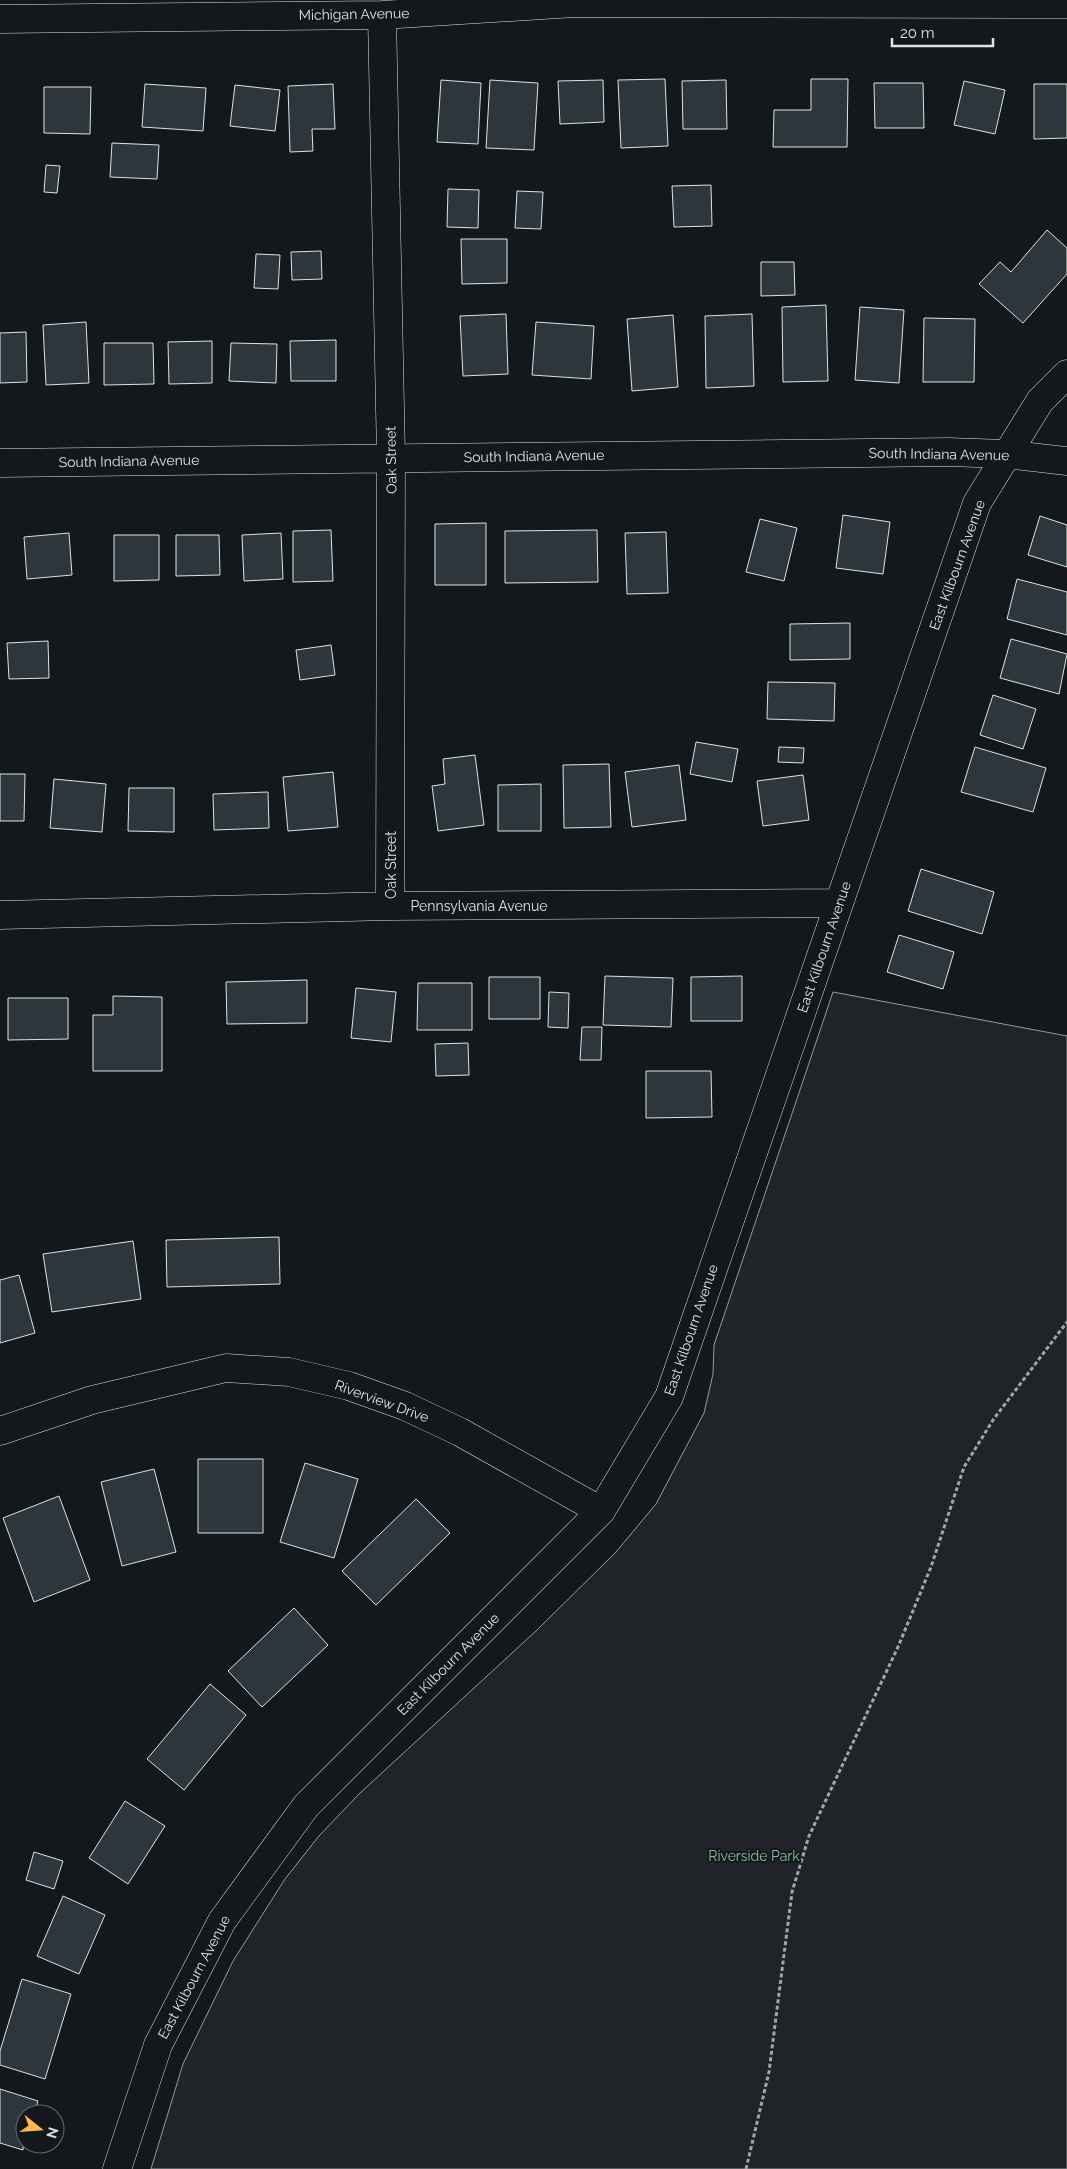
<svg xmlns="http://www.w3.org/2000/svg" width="1067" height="2169" viewBox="0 0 1067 2169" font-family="Raleway,sans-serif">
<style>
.green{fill:#202428;stroke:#939e99}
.building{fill:#2c363c;stroke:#d8e6dc}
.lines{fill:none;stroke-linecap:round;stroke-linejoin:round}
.minor-casing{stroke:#d8e6dc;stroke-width:29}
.path{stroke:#9da8a2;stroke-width:3;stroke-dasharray:4 2.5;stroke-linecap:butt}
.minor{stroke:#14181c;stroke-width:28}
.labels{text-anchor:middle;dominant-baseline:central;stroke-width:4;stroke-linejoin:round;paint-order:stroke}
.street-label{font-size:14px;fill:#d8e6dc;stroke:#14181c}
.park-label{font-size:14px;fill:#8ac095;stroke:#14181c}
</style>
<rect width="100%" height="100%" fill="#14181c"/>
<path class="green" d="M 833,992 L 1067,1036 L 1067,2169 L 151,2169 L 183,2064 L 233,1961 L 285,1879 L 319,1836 L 359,1794 L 537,1630 L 616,1552 L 656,1504 L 704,1413 L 713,1374 L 714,1345 Z"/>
<path class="building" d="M 665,79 L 668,146 L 621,148 L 618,80 Z
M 811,79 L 848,79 L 847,147 L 773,147 L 774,110 L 811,110 Z
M 441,80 L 481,83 L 478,144 L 437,142 Z
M 490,80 L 538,83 L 534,150 L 486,148 Z
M 603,80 L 604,122 L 560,124 L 558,81 Z
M 726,80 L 727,129 L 683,129 L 682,81 Z
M 964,81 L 1005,90 L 995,134 L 954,125 Z
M 874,83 L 923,83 L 924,128 L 875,128 Z
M 145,84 L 206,88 L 203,131 L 142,127 Z
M 333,84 L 335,129 L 312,129 L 313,151 L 290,152 L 288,86 Z
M 1034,84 L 1067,84 L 1067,138 L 1034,139 Z
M 235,85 L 280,90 L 275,131 L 230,126 Z
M 44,87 L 91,87 L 90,134 L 44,133 Z
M 112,143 L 159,145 L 157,179 L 110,177 Z
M 46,165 L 60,166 L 57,193 L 44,192 Z
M 711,185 L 712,226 L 674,227 L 672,186 Z
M 448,189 L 479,190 L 478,228 L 447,227 Z
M 517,191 L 543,192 L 541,229 L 515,228 Z
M 1047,230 L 1067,248 L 1067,274 L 1023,323 L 979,284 L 1000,262 L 1011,272 Z
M 461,239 L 507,239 L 507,283 L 462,284 Z
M 321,251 L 322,279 L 292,280 L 291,252 Z
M 256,254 L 280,255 L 278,289 L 254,288 Z
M 761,262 L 794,262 L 795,295 L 761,296 Z
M 826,305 L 828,381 L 783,382 L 782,307 Z
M 860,307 L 904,310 L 899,383 L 855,380 Z
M 506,314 L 508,374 L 463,376 L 460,316 Z
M 752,314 L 754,386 L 706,388 L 705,316 Z
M 673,315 L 678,387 L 632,391 L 627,319 Z
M 924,318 L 975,319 L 974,382 L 923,382 Z
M 86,322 L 89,383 L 46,385 L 43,325 Z
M 536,322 L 594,326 L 591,379 L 532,375 Z
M 26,332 L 27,382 L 0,383 L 0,333 Z
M 336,340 L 336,381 L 291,381 L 290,341 Z
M 212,341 L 212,383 L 169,384 L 168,342 Z
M 104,343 L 153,343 L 154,384 L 104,385 Z
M 231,343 L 277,344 L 276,383 L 229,381 Z
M 843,515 L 890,522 L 883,574 L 836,568 Z
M 1040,516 L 1067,525 L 1067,567 L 1028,555 Z
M 760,519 L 797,528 L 784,581 L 746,572 Z
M 486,523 L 486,585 L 435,585 L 435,524 Z
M 331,530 L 333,581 L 293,582 L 293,531 Z
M 597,530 L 598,582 L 505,583 L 505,531 Z
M 666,532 L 668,593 L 627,594 L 625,533 Z
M 69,533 L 72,575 L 27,579 L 24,537 Z
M 281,533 L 283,579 L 244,581 L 242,535 Z
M 114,535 L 159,535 L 159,580 L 114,581 Z
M 176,535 L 219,535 L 220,575 L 176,576 Z
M 1017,579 L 1067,592 L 1067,635 L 1007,619 Z
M 850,623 L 850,659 L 790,660 L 790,624 Z
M 1011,639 L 1067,654 L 1059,694 L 1000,678 Z
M 48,641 L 49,678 L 9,679 L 7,643 Z
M 331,645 L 335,675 L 300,680 L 296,650 Z
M 768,682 L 835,683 L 834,721 L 767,719 Z
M 993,695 L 1036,709 L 1023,749 L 980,735 Z
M 696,742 L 738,749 L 732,782 L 690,774 Z
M 779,747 L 804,748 L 803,763 L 778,762 Z
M 975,747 L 1046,768 L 1033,812 L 961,792 Z
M 475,755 L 484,825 L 438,831 L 432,786 L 445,784 L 443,759 Z
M 609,764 L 611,827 L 564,828 L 563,765 Z
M 679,765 L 686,820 L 632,827 L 625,772 Z
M 333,772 L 338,827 L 288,831 L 283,777 Z
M 0,774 L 25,774 L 24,821 L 0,821 Z
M 803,775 L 809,820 L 763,826 L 757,781 Z
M 54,779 L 106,784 L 102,832 L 50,828 Z
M 541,784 L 541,831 L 498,831 L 498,785 Z
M 129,788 L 174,788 L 174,832 L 128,831 Z
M 268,792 L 269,828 L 214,830 L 213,794 Z
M 921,869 L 994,892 L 982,934 L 908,911 Z
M 899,935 L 954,952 L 943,989 L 887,972 Z
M 605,976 L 673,978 L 671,1027 L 603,1025 Z
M 742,976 L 742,1021 L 691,1021 L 691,977 Z
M 489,977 L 540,977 L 540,1019 L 489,1019 Z
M 307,980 L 307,1023 L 227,1024 L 226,982 Z
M 418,983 L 472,983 L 472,1030 L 417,1030 Z
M 356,988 L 396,992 L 391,1042 L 351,1038 Z
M 549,992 L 569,993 L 568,1028 L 548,1027 Z
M 113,996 L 162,997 L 162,1071 L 93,1071 L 93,1015 L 113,1015 Z
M 8,998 L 68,998 L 68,1039 L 8,1040 Z
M 582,1027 L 602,1027 L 601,1060 L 580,1060 Z
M 468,1043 L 469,1075 L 436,1076 L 435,1044 Z
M 646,1071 L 711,1071 L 712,1117 L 646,1118 Z
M 279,1237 L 280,1284 L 167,1287 L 166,1240 Z
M 133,1241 L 141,1299 L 52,1312 L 43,1254 Z
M 19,1275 L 35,1333 L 0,1343 L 0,1280 Z
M 198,1459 L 263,1459 L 263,1533 L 198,1533 Z
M 305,1463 L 358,1479 L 334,1558 L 280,1542 Z
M 154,1469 L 176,1552 L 122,1566 L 101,1482 Z
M 59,1496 L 90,1580 L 34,1602 L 3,1518 Z
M 416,1499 L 450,1533 L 376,1605 L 342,1571 Z
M 294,1608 L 328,1645 L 262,1707 L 228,1671 Z
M 210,1684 L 246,1715 L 184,1790 L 147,1759 Z
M 125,1801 L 165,1826 L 128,1884 L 89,1858 Z
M 34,1852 L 63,1861 L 54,1889 L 26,1880 Z
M 63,1896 L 105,1915 L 79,1974 L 37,1956 Z
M 22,1979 L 71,1994 L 45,2079 L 0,2065 L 0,2051 Z
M 0,2089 L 38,2101 L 34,2114 L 25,2114 L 23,2150 L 0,2143 Z"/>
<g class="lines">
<g class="minor-casing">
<path id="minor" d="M 382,15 L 391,457 L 390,906
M 0,19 L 382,15 L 574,3 L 1067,4
M 0,463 L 949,452 L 1005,454 L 1067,461
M 0,915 L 390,906 L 839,903
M 0,1431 L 92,1400 L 226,1368 L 289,1372 L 349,1386 L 405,1406 L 460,1432 L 601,1511
M 117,2169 L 158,2045 L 222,1921 L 306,1806 L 601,1511 L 669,1397 L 977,503 L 1040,401 L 1067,374"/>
</g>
<path class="path" d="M 746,2169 L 769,2072 L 792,1892 L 809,1836 L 898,1647 L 931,1567 L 964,1467 L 993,1420 L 1067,1322"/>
<use href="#minor" class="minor"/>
</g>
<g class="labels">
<g class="street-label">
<text transform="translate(354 14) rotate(-1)">Michigan Avenue</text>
<text transform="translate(939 454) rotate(1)">South Indiana Avenue</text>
<text transform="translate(534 456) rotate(-1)">South Indiana Avenue</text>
<text transform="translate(391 460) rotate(-91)">Oak Street</text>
<text transform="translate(129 461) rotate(-1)">South Indiana Avenue</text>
<text transform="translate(957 565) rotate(-70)">East Kilbourn Avenue</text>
<text transform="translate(391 865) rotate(-90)">Oak Street</text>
<text x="479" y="906">Pennsylvania Avenue</text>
<text transform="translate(824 947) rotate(-71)">East Kilbourn Avenue</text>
<text transform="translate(691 1330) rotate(-71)">East Kilbourn Avenue</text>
<text transform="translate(382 1401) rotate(20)">Riverview Drive</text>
<text transform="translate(448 1664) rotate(-45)">East Kilbourn Avenue</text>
<text transform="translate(194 1977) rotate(-62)">East Kilbourn Avenue</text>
</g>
<g class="park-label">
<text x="754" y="1856">Riverside Park</text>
</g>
</g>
<g transform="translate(40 2129) rotate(107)"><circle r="24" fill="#14181c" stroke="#626a69"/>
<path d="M0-4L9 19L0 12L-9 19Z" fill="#ffb74d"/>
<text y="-8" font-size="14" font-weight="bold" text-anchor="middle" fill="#d8e6dc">N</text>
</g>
<path d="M892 38v8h101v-8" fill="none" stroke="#d8e6dc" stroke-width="2.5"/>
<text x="900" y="38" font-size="15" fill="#d8e6dc" stroke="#14181c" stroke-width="4" paint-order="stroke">20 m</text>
</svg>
